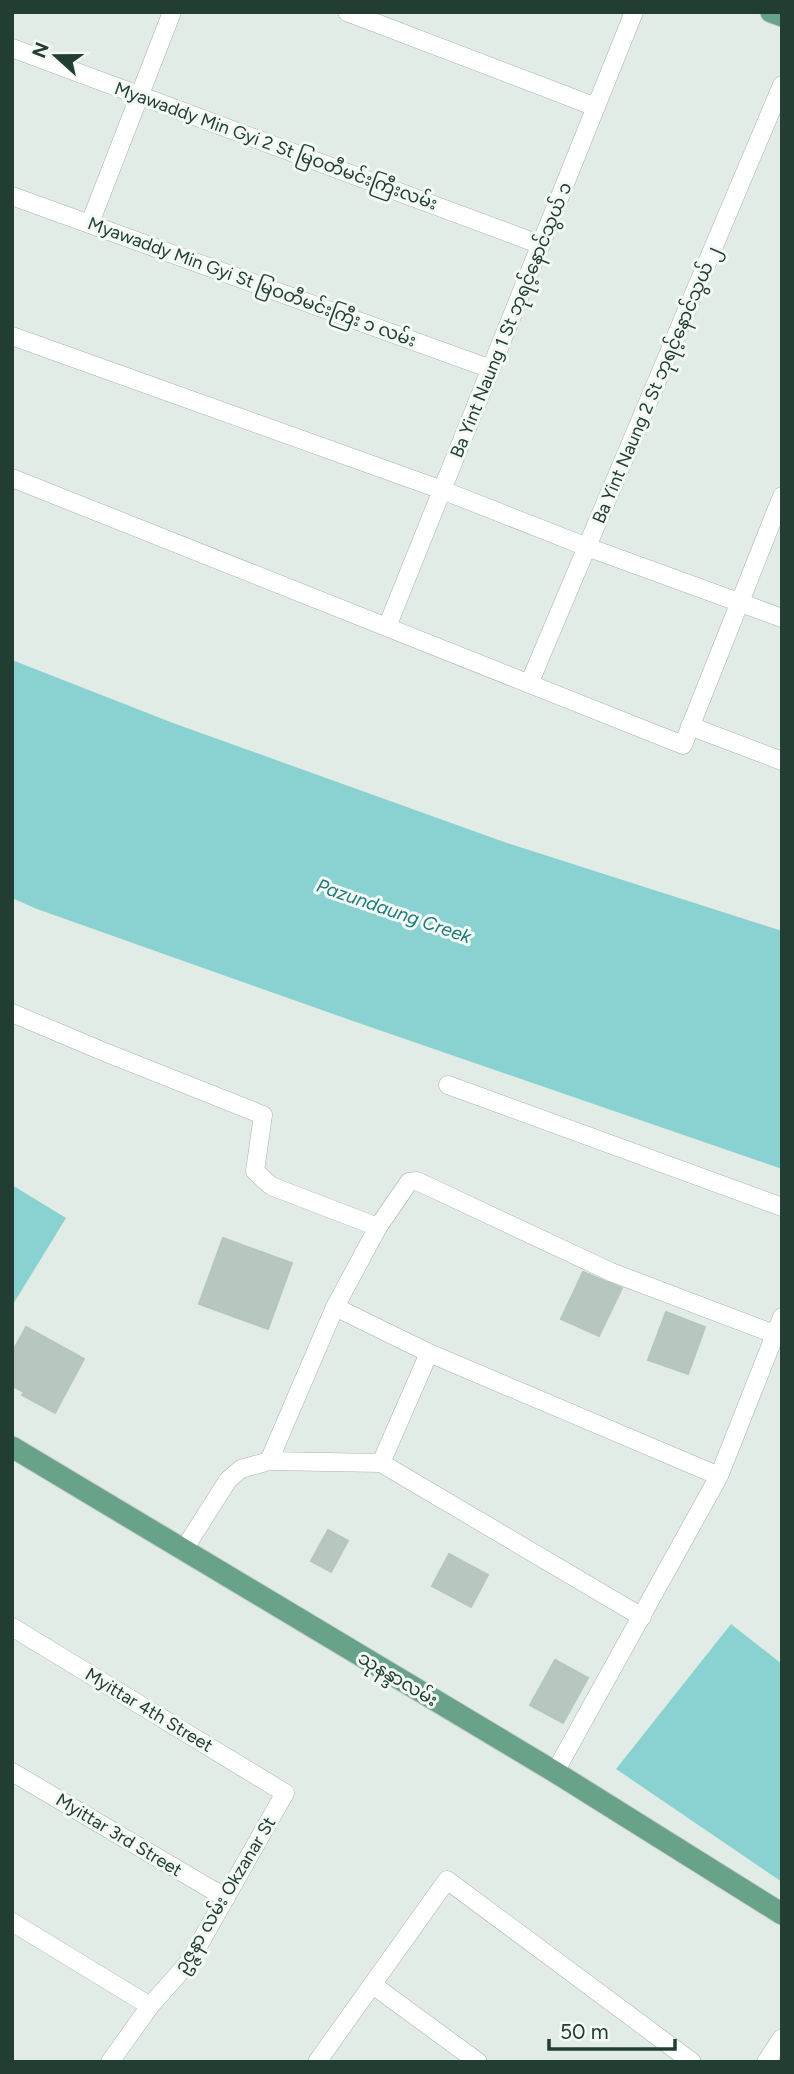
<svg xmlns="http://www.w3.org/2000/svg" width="794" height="2074" viewBox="0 0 794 2074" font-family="Figtree,'Noto Sans Myanmar',sans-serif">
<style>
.water{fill:#8ad2d1}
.building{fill:#b7c7bf;stroke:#b5c6bc;stroke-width:2}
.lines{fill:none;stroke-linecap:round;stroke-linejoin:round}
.minor-casing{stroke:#a5b4ac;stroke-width:19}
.major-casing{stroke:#c1c9c6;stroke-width:23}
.minor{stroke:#fff;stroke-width:18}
.major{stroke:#67a289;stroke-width:21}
.labels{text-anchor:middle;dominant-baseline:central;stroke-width:6;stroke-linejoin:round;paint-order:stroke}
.street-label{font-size:18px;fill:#223e32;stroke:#f3f9f5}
.water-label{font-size:19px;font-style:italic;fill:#1c7a7a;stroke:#f3f9f5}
</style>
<rect width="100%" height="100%" fill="#e2ece6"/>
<path class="water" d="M 12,660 L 173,723 L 507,843 L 782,931 L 782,1169 L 350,1020 L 37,909 L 12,898 Z
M 12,1185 L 66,1218 L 12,1306 Z
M 731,1624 L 782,1664 L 782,1882 L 616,1769 Z"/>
<path class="building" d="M 223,1238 L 292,1263 L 268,1329 L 199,1304 Z
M 583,1272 L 622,1288 L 599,1336 L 561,1319 Z
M 666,1312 L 705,1327 L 688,1374 L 648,1360 Z
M 26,1327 L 84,1359 L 55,1413 L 22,1395 L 24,1392 L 12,1386 L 12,1353 Z
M 328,1530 L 348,1541 L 331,1572 L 311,1561 Z
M 449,1554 L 488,1575 L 471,1607 L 432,1586 Z
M 555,1660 L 588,1678 L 563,1723 L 530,1705 Z"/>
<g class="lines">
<g class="minor-casing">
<path id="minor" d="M 347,12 L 596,107
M 12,48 L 541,245
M 12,196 L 491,369
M 90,223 L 172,12
M 12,336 L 442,490 L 587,547 L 782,618
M 12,478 L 683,745 L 782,496
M 387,627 L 634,12
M 529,684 L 782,85
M 690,726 L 782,761
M 12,1013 L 102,1051 L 263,1115 L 255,1171 L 271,1186 L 378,1227
M 448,1085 L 782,1207
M 335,1307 L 429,1353 L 719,1476
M 269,1461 L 335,1307 L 378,1227 L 409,1182 L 417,1181 L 611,1272 L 782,1337
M 381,1463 L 429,1353
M 183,1551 L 228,1480 L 241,1469 L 269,1461 L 381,1463 L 642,1617
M 12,1627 L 285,1793 L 189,1962 L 150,2006 L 110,2062
M 12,1772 L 226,1898
M 555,1772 L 719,1476 L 782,1317
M 12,1922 L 150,2006
M 373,1985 L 478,2062
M 317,2062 L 447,1880 L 692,2062
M 766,2062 L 782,2038"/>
</g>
<g class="major-casing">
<path id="major" d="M 771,12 L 782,16
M 12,1447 L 555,1772 L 782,1914"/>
</g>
<use href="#minor" class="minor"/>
<use href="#major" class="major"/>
</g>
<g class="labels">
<g class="street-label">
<text transform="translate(276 146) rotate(20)">Myawaddy Min Gyi 2 St မြဝတီမင်းကြီးလမ်း</text>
<text transform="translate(252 282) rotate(20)">Myawaddy Min Gyi St မြဝတီမင်းကြီး ၁ လမ်း</text>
<text transform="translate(511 320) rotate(-68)">Ba Yint Naung 1 St ဘုရင့်နောင်သွယ် ၁</text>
<text transform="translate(656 385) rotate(-67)">Ba Yint Naung 2 St ဘုရင့်နောင်သွယ် ၂</text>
<text transform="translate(398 1679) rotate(31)">သုနန္ဒာလမ်း</text>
<text transform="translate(149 1710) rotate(31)">Myittar 4th Street</text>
<text transform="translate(119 1835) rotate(31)">Myittar 3rd Street</text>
<text transform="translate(225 1895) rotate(-59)">ဥဇ္ဇနာ လမ်း Okzanar St</text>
</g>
<g class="water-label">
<text transform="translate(394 911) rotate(19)">Pazundaung Creek</text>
</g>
</g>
<rect width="794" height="2074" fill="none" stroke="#223e32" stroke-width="28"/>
<g transform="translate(56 56) rotate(291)" stroke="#f3f9f5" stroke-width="5" paint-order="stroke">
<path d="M0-5L12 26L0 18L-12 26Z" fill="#223e32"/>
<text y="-10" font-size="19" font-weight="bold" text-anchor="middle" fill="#223e32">N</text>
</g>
<path d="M549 2039v10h126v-10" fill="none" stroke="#223e32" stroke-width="3.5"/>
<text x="560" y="2039" font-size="21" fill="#223e32" stroke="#f3f9f5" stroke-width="5" paint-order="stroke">50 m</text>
</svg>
